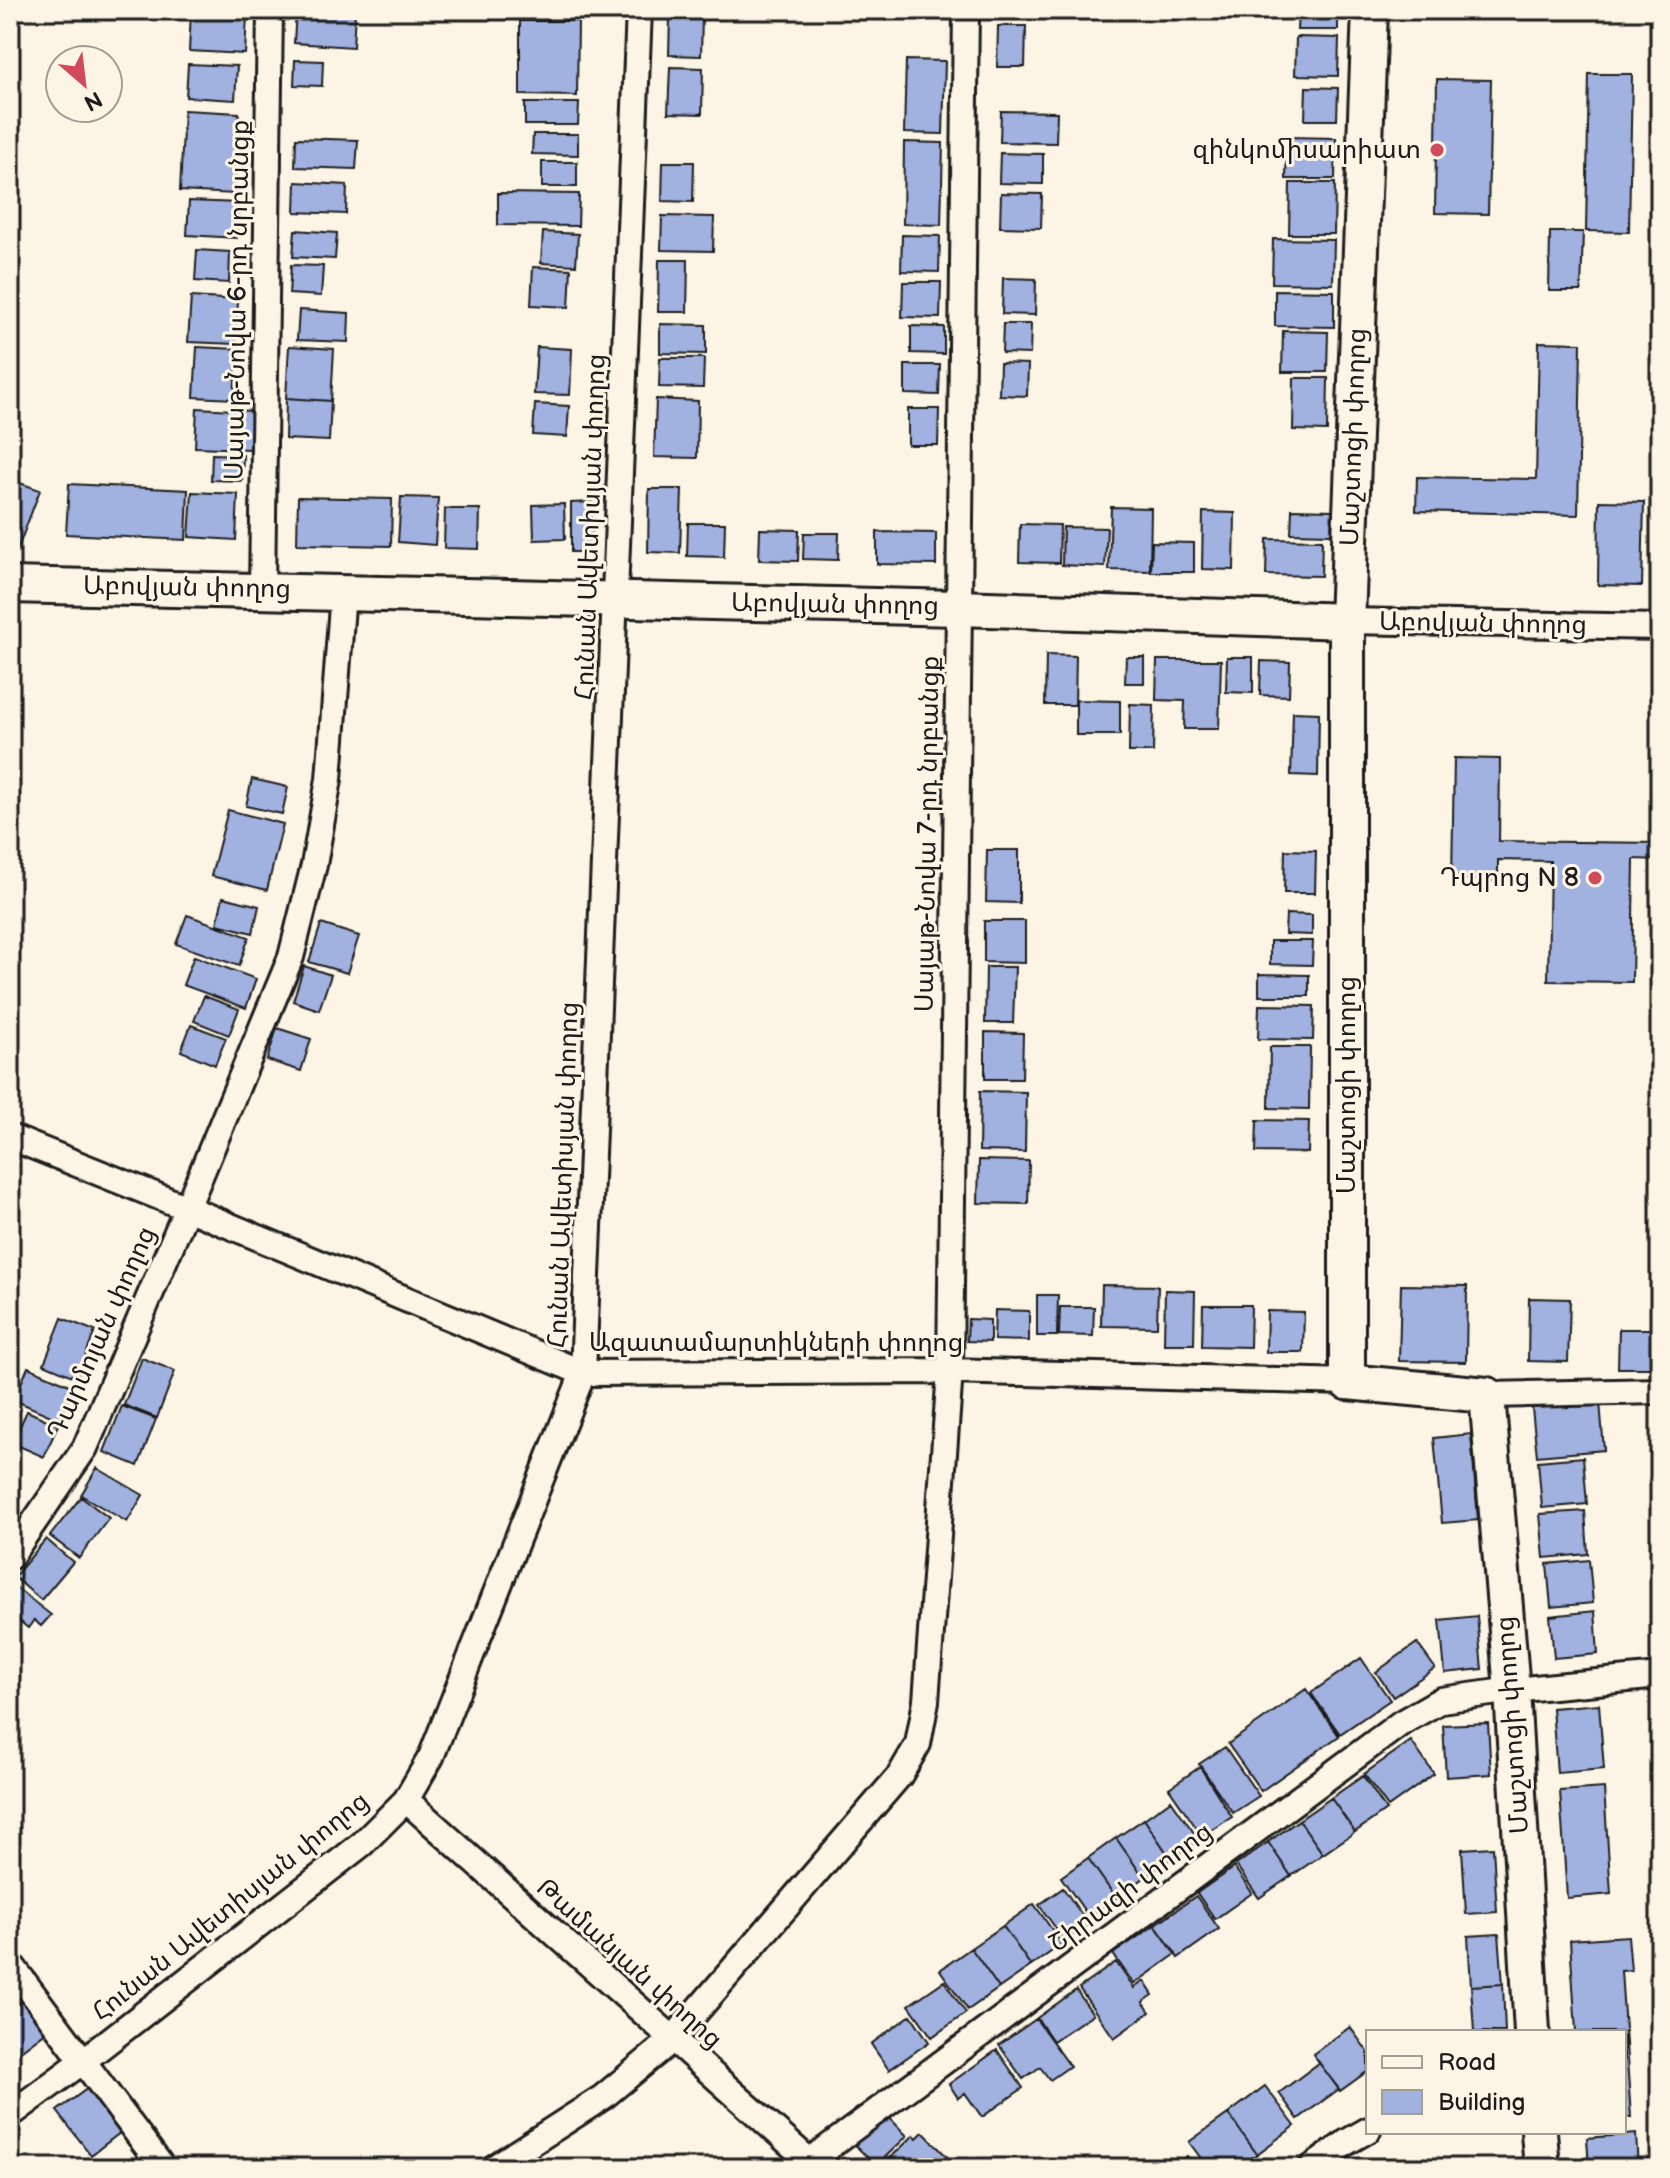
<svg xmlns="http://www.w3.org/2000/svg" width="1670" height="2178" viewBox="0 0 1670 2178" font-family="'Balsamiq Sans','Noto Sans Armenian',sans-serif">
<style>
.building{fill:#a1b2e1;stroke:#1c1c1c;stroke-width:2}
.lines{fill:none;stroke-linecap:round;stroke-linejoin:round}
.minor-casing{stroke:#1c1c1c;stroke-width:30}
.secondary-casing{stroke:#1c1c1c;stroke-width:40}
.minor{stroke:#fcf5e5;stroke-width:24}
.secondary{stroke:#fcf5e5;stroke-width:34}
.poi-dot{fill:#d1495b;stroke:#fcf5e5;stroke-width:3}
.labels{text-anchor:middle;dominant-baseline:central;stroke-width:6;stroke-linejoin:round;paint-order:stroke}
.poi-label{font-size:26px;fill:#1c1c1c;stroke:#fcf5e5;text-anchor:end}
.street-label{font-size:26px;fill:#1c1c1c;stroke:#fcf5e5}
</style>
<rect width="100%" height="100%" fill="#fcf5e5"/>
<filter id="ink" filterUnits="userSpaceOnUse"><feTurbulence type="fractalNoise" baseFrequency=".0125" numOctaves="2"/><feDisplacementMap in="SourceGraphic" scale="16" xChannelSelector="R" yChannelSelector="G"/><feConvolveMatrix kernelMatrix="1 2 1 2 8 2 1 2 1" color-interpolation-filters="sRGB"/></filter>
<g filter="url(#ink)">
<path class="building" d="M 188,10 L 244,10 L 244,13 Z
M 296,10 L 355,12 L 353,47 L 294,43 Z
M 995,10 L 1038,10 L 1038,17 L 995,16 Z
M 1298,10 L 1338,10 L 1338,30 L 1297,30 Z
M 191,12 L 247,15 L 245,54 L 189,51 Z
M 670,16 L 702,16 L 701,56 L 669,55 Z
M 520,21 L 578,21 L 577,96 L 520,95 Z
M 998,26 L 1026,26 L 1025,67 L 997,67 Z
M 1296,37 L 1339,38 L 1338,76 L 1295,75 Z
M 295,60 L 323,61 L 322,86 L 294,85 Z
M 906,60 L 945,61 L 943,134 L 904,133 Z
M 188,64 L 237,66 L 235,100 L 186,97 Z
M 670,67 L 703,68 L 702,114 L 668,113 Z
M 1589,74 L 1632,74 L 1629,232 L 1586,231 Z
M 1437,79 L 1491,80 L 1488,214 L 1435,213 Z
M 1306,87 L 1338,88 L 1337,120 L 1305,120 Z
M 525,103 L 579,103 L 578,125 L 525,125 Z
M 184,110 L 239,113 L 235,194 L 180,191 Z
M 1001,111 L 1057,112 L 1056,143 L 1000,142 Z
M 533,134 L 578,134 L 578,155 L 532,154 Z
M 1287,137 L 1336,138 L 1335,179 L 1286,179 Z
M 296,138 L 358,140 L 356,169 L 295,167 Z
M 904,142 L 943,143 L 941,225 L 903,224 Z
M 1000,153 L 1043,154 L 1043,184 L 999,183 Z
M 542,162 L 577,162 L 577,187 L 542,187 Z
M 663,162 L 694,162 L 693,202 L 662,201 Z
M 296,182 L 347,185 L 346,214 L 295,212 Z
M 1290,183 L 1335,183 L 1334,234 L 1289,234 Z
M 498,193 L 579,194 L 578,226 L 498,225 Z
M 1001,193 L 1042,194 L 1041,228 L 1000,227 Z
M 189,201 L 239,203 L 237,238 L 187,235 Z
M 662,216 L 714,217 L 713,251 L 661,250 Z
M 295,230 L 337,233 L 335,259 L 293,257 Z
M 543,232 L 578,234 L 576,265 L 541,263 Z
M 1550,232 L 1583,232 L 1581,291 L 1549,291 Z
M 902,235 L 940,236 L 939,272 L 901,271 Z
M 1273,239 L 1334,240 L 1333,284 L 1272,283 Z
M 197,250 L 230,252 L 229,283 L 195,281 Z
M 659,260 L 688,260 L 687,312 L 658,312 Z
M 291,265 L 323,266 L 321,296 L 289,294 Z
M 533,267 L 571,269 L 569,307 L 531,305 Z
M 1003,278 L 1036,279 L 1035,315 L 1002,314 Z
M 903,282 L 941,282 L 940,318 L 902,317 Z
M 1275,290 L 1334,291 L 1334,327 L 1275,326 Z
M 191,297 L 238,300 L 236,344 L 188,342 Z
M 299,310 L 349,313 L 348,342 L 297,340 Z
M 660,324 L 706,325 L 706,354 L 660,353 Z
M 1003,324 L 1031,324 L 1030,354 L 1002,353 Z
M 911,326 L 944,327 L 944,354 L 911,353 Z
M 1283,331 L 1328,332 L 1327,372 L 1282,372 Z
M 1539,342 L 1581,343 L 1578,515 L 1416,511 L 1417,477 L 1536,479 Z
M 289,346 L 334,349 L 331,401 L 286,398 Z
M 197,347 L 237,349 L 234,399 L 194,397 Z
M 537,347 L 572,349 L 570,395 L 534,394 Z
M 660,358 L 704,358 L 703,388 L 659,387 Z
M 1000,363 L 1028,364 L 1027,396 L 999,395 Z
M 905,365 L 940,365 L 939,395 L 905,394 Z
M 1294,378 L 1328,378 L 1327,431 L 1293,430 Z
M 286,398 L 331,401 L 329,441 L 285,439 Z
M 656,399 L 698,401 L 697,458 L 654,457 Z
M 535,404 L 569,406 L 567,437 L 533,435 Z
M 197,408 L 252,411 L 250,449 L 195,447 Z
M 908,409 L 939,409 L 938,445 L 908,445 Z
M 212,454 L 243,455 L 242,481 L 211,480 Z
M 17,482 L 40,490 L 15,556 L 10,554 L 10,501 Z
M 69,484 L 188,490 L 186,540 L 66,534 Z
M 649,489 L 682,489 L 680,553 L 648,552 Z
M 192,492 L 238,494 L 236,540 L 189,537 Z
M 298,497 L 392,499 L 391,546 L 297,544 Z
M 401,497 L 438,498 L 435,545 L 398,542 Z
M 1599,501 L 1644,502 L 1642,586 L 1598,585 Z
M 592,502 L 592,552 L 571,552 L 571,503 Z
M 564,504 L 565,539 L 534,540 L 533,505 Z
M 1111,507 L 1151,508 L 1150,571 L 1109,570 Z
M 445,509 L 480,509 L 479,549 L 444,548 Z
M 1292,509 L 1332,510 L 1331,534 L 1291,533 Z
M 1203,512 L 1235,513 L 1234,570 L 1202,569 Z
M 688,523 L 725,523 L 724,557 L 687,556 Z
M 1020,524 L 1060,525 L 1059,563 L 1019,562 Z
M 1063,527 L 1107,528 L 1105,567 L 1062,565 Z
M 760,529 L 799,530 L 798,561 L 759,560 Z
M 877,532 L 936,533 L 936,565 L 877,564 Z
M 804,533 L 839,533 L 838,560 L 803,559 Z
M 1267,539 L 1322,540 L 1321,576 L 1266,575 Z
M 1152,542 L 1194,543 L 1194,572 L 1151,572 Z
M 1046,655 L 1076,656 L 1075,705 L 1045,705 Z
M 1126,657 L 1144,657 L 1144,683 L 1125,683 Z
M 1227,657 L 1253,657 L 1253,693 L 1226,692 Z
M 1157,660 L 1221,660 L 1219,729 L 1184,729 L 1185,701 L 1156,700 Z
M 1261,661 L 1290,662 L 1289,696 L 1260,695 Z
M 1076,700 L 1120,701 L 1120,735 L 1076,735 Z
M 1130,704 L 1154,705 L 1153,752 L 1129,752 Z
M 1293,712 L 1319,713 L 1318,776 L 1291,775 Z
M 1454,758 L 1500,759 L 1499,841 L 1660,843 L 1660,860 L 1634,859 L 1632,982 L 1548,981 L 1550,861 L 1498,860 L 1498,881 L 1452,880 Z
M 252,779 L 288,787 L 282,814 L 246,806 Z
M 228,810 L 283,824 L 267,890 L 211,876 Z
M 987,850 L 1019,850 L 1019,903 L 986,902 Z
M 1285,850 L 1316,851 L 1315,893 L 1284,893 Z
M 223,897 L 259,906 L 253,933 L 217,924 Z
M 1286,914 L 1312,915 L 1312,935 L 1285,934 Z
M 187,915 L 249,937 L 239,966 L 176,944 Z
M 984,921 L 1025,921 L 1025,963 L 984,962 Z
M 321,924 L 359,936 L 347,973 L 309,962 Z
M 1270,941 L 1313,941 L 1312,965 L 1270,964 Z
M 194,956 L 256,979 L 246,1008 L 183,985 Z
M 304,966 L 331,975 L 319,1010 L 293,1001 Z
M 986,967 L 1015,967 L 1013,1023 L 985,1023 Z
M 1259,974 L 1309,975 L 1309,996 L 1259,996 Z
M 204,996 L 239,1009 L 229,1035 L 194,1021 Z
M 1259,1005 L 1314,1006 L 1313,1040 L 1258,1039 Z
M 191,1025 L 226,1038 L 215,1065 L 181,1051 Z
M 277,1028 L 311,1039 L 301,1071 L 267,1060 Z
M 985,1032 L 1023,1033 L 1022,1079 L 985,1079 Z
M 1270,1047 L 1310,1047 L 1309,1109 L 1269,1108 Z
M 980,1091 L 1026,1092 L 1025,1152 L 979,1151 Z
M 1257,1120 L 1309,1121 L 1308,1153 L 1256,1152 Z
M 979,1160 L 1029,1161 L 1028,1204 L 978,1203 Z
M 1102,1285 L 1158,1286 L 1157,1327 L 1101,1326 Z
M 1401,1285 L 1467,1286 L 1466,1362 L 1399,1361 Z
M 1165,1290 L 1195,1291 L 1194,1344 L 1164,1344 Z
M 1037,1295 L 1058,1295 L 1057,1336 L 1037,1336 Z
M 1529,1298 L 1570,1299 L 1568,1362 L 1528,1361 Z
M 1203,1305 L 1251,1305 L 1250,1347 L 1202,1346 Z
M 1060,1307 L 1094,1307 L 1093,1336 L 1059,1335 Z
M 995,1310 L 1029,1311 L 1029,1341 L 994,1340 Z
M 1267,1311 L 1304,1312 L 1303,1352 L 1266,1352 Z
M 62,1318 L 95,1331 L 77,1378 L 44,1364 Z
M 968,1319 L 990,1320 L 990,1342 L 967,1341 Z
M 1619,1329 L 1660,1329 L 1660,1368 L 1618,1368 Z
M 142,1358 L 175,1371 L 157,1418 L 124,1405 Z
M 28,1367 L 74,1387 L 60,1420 L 14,1400 Z
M 1600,1402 L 1604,1450 L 1537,1456 L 1532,1408 Z
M 122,1406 L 156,1419 L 138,1466 L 104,1452 Z
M 27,1411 L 58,1425 L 44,1457 L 12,1443 Z
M 1471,1434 L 1478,1520 L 1442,1523 L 1434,1438 Z
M 1583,1457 L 1587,1504 L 1542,1508 L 1538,1461 Z
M 97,1468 L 143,1495 L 127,1522 L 81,1495 Z
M 81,1497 L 109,1518 L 79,1558 L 50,1536 Z
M 1585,1511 L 1588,1554 L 1544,1558 L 1540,1514 Z
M 46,1539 L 73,1562 L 41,1600 L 14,1577 Z
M 1589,1560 L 1593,1603 L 1551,1607 L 1547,1564 Z
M 10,1583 L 51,1615 L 41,1626 L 34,1620 L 28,1628 L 10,1613 Z
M 1595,1611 L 1598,1654 L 1554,1658 L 1550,1616 Z
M 1477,1616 L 1482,1669 L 1445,1673 L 1440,1620 Z
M 1417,1643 L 1435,1668 L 1393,1697 L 1376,1672 Z
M 1361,1658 L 1390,1700 L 1340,1734 L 1311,1693 Z
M 1306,1689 L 1339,1736 L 1261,1791 L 1228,1744 Z
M 1599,1704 L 1604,1769 L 1557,1773 L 1552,1708 Z
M 1488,1723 L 1491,1774 L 1446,1777 L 1443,1725 Z
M 1411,1741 L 1434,1774 L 1388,1807 L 1364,1774 Z
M 1225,1747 L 1259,1796 L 1233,1813 L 1199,1764 Z
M 1200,1767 L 1232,1817 L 1202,1836 L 1169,1788 Z
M 1363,1776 L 1386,1810 L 1355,1832 L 1331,1798 Z
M 1604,1788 L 1611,1894 L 1567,1898 L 1560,1791 Z
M 1331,1798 L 1355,1832 L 1323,1854 L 1299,1820 Z
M 1171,1800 L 1199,1840 L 1171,1859 L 1144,1819 Z
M 1144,1819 L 1171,1859 L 1144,1878 L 1116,1838 Z
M 1299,1820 L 1323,1854 L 1291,1876 L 1268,1842 Z
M 1116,1838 L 1144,1878 L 1116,1898 L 1088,1858 Z
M 1268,1842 L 1291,1876 L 1259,1898 L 1236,1865 Z
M 1493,1847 L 1497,1912 L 1466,1914 L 1462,1849 Z
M 1088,1858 L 1116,1898 L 1089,1917 L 1061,1877 Z
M 1234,1867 L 1252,1893 L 1215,1919 L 1197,1893 Z
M 1063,1888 L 1089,1925 L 1065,1941 L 1039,1905 Z
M 1196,1896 L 1219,1929 L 1178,1958 L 1155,1925 Z
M 1034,1904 L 1062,1944 L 1031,1966 L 1003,1926 Z
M 1155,1925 L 1176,1954 L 1134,1984 L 1113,1954 Z
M 1003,1926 L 1031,1966 L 999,1988 L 971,1948 Z
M 1499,1934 L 1503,1984 L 1471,1986 L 1468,1936 Z
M 1628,1936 L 1631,1970 L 1621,1971 L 1631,2117 L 1624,2117 L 1624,2032 L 1576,2032 L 1570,1940 Z
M 971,1948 L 999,1988 L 968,2010 L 940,1970 Z
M 1116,1962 L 1134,1988 L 1144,1981 L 1153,1995 L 1143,2002 L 1150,2012 L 1114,2038 L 1079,1988 Z
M 944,1981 L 966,2013 L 932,2037 L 909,2005 Z
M 1503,1984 L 1505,2032 L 1474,2032 L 1471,1986 Z
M 1076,1990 L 1093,2014 L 1053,2041 L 1037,2018 Z
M 28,1997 L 51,2028 L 10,2059 L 10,2011 Z
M 911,2015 L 929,2042 L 889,2070 L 871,2044 Z
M 1036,2019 L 1070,2066 L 1050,2080 L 1040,2067 L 1023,2079 L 999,2045 Z
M 1350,2027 L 1368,2052 L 1368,2071 L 1340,2091 L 1313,2054 Z
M 997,2050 L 1023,2088 L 982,2117 L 965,2093 L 958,2098 L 949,2084 Z
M 1319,2063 L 1339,2089 L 1298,2119 L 1279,2093 Z
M 1265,2086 L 1295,2126 L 1257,2154 L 1228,2114 Z
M 88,2088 L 121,2132 L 91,2155 L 57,2111 Z
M 886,2114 L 907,2136 L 876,2166 L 855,2145 Z
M 1228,2114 L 1257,2154 L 1238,2168 L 1208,2168 L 1189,2142 Z
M 923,2132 L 958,2168 L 880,2168 L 914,2135 L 917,2138 Z
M 1636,2134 L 1638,2168 L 1589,2168 L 1587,2138 Z
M 1187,2156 L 1196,2168 L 1171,2168 Z"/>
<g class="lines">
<g class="minor-casing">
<path id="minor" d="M 262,590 L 270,10
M 1347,621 L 1660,627
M 10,1137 L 187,1208 L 583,1373 L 950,1371 L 1347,1382
M 1487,1395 L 1660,1391
M 10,1557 L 85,1448 L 187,1208 L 291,957 L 314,865 L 329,779 L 343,592
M 406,1800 L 817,2168
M 10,1963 L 163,2168
M 10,2115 L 83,2061 L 362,1844 L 406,1800 L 431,1757 L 583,1373 L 639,10
M 493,2168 L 603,2097 L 672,2040 L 900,1775 L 918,1744 L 926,1701 L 950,1371 L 966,10
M 800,2168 L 1401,1723 L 1441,1700 L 1512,1690 L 1660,1676
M 1311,2168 L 1347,2142 L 1368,2130"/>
</g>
<g class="secondary-casing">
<path id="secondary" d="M 1370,10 L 1347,621 L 1347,1382 L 1487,1395 L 1512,1690 L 1532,2032
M 10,585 L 958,608 L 1347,621
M 1539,2132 L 1542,2168"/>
</g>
<use href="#minor" class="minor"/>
<use href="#secondary" class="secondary"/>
</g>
</g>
<g class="poi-dot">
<circle cx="1437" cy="150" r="8"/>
<circle cx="1595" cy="878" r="8"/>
</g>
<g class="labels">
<g class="poi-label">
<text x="1421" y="150">զինկոմիսարիատ</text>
<text x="1579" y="878">Դպրոց N 8</text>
</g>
<g class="street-label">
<text transform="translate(238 300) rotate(-89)">Սայաթ-Նովա 6-րդ նրբանցք</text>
<text transform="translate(1354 437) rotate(-88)">Մաշտոցի փողոց</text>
<text transform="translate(591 527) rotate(-88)">Հունան Ավետիսյան փողոց</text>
<text transform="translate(187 588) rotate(1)">Աբովյան փողոց</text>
<text transform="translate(835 605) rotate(1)">Աբովյան փողոց</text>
<text transform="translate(1483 624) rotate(1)">Աբովյան փողոց</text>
<text transform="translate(928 834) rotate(-89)">Սայաթ-Նովա 7-րդ նրբանցք</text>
<text transform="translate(1347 1085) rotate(-90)">Մաշտոցի փողոց</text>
<text transform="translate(564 1175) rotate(-88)">Հունան Ավետիսյան փողոց</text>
<text transform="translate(102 1333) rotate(-66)">Դարմոյան փողոց</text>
<text x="776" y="1343">Ազատամարտիկների փողոց</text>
<text transform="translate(1513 1725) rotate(-94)">Մաշտոցի փողոց</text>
<text transform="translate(1131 1888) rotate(-37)">Շիրազի փողոց</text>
<text transform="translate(231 1907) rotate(-39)">Հունան Ավետիսյան փողոց</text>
<text transform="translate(629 1964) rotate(42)">Թամանյան փողոց</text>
</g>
</g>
<rect width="1670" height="2178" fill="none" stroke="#fcf5e5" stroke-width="40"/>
<rect x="20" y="20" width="1630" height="2138" fill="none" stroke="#1c1c1c" stroke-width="3" filter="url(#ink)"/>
<rect x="1366" y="2030" width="260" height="104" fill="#fcf5e5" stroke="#a29e95" stroke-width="2"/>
<rect x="1382" y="2056" width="40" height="12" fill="#fcf5e5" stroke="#a29e95" stroke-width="2"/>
<text x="1438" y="2070" font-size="24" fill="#1c1c1c">Road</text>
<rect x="1382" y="2090" width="40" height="24" fill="#a1b2e1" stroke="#a29e95" stroke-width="2"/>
<text x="1438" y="2110" font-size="24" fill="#1c1c1c">Building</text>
<g transform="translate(84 84) rotate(152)"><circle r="38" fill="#fcf5e5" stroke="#a29e95" stroke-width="2"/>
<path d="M0-6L14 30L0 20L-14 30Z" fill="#d1495b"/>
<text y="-12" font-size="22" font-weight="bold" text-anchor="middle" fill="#1c1c1c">N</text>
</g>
</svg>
